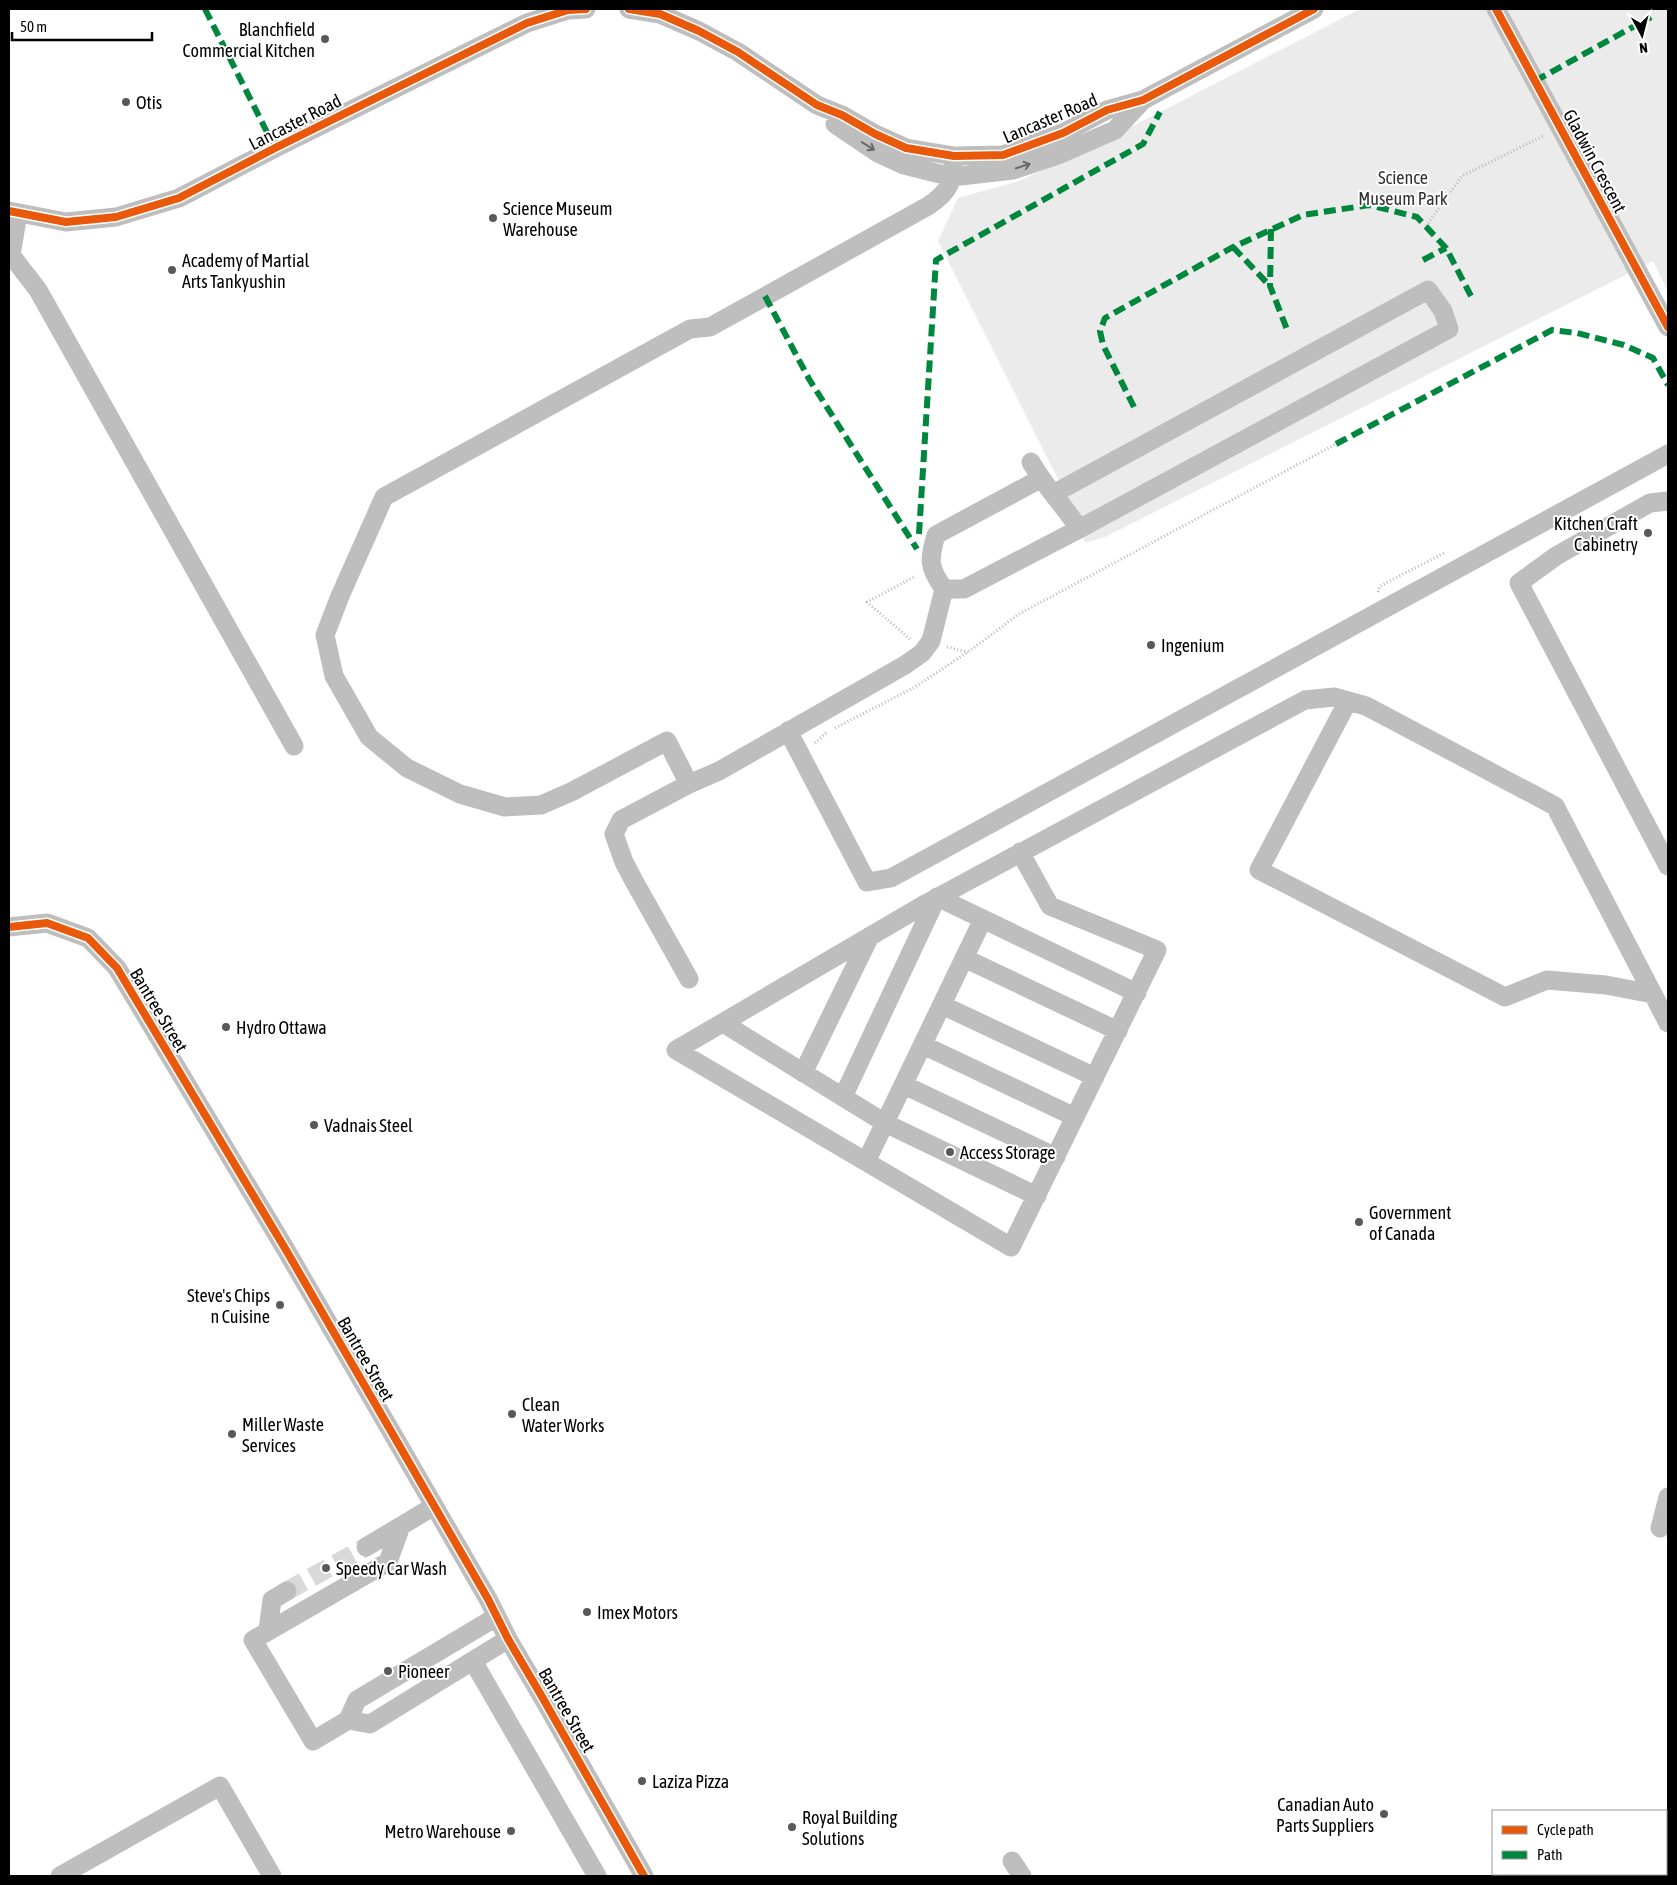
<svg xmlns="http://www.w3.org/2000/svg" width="1677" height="1885" viewBox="0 0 1677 1885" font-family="'Asap Condensed',sans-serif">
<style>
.green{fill:#ebebeb}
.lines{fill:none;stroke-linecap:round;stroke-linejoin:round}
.minor-tunnel{stroke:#d9d9d9;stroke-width:19;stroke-dasharray:19 9;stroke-linecap:butt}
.path{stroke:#b9b9b9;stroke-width:3;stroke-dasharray:1 2.5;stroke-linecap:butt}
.minor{stroke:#bebebe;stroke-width:19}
.quiet{stroke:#00873e;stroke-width:6;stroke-dasharray:12 6;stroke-linecap:butt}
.cycleway-casing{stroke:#fff;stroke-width:11}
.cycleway{stroke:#e8590c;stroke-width:8}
.oneway{stroke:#686868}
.poi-dot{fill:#595959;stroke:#fff;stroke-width:2}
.labels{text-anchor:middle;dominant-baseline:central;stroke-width:4;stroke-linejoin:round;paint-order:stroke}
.poi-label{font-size:18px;fill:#000;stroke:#fff;text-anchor:start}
.street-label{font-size:18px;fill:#000;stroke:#fff}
.park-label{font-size:18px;fill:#313131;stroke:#fff}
</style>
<rect width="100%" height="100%" fill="#fff"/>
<path class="green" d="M 1360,9 L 1668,9 L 1668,292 L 1653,261 L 1105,537 L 1085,543 L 1075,513 L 938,241 L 958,198 L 1019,181 L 1100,143 Z"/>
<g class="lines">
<path class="minor-tunnel" d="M 287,1591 L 366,1547"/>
<path class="path" d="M 1426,226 L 1462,176 L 1545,135
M 1378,592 L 1380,586 L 1444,553
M 910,639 L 867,602 L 916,576
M 947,647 L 968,652
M 835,728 L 915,687 L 968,652 L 1019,614 L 1336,444
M 815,743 L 827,732"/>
<path class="minor" d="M 629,9 L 660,14 L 699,31 L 738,52 L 817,105 L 842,115 L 875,134 L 906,148 L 954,156 L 1003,155 L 1063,133 L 1107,110 L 1143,100 L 1314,9
M 1496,9 L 1668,327
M 835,124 L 878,153 L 904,165 L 952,177 L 1013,170 L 1058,155 L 1115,130 L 1143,100
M 9,211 L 66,222 L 116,217 L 179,198 L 275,148 L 527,23 L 568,10 L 586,9
M 18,214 L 11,255 L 38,290 L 294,746
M 1031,462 C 1044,486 1064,505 1079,529
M 1040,479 L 936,535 C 929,560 928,567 944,589 L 964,589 L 1079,529 L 1449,329 L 1443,311 L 1428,290 L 1053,494
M 1668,501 L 1650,503 L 1556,556 L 1519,583 L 1668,866
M 1348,701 L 1259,870 L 1505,997 L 1547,980 L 1606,985 L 1653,994
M 788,731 L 867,882 L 891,878 L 1668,454
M 689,784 L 667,741 L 571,792 L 541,805 L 505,807 L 460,794 L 407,768 L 369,737 L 334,676 L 325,635 L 340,596 L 384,497 L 690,329 L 710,327 L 928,206 C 951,191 952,182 954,156
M 1020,852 L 1050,906 L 1157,950 L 1011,1247 L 676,1050 L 927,903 L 1305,700 L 1334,697 L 1366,706 L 1555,806 L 1668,1023
M 9,927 L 47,923 L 88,938 L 117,968 L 286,1250 L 388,1426 L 488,1599 L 508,1639 L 541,1695 L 644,1876
M 964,958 L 1118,1031
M 689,979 L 634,881 L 624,862 L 614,834 L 621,820 L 689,784 L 719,771 L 905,665 L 922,653 L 931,641 L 944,589
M 942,1005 L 1095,1077
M 723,1023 L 885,1123 L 1037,1196
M 923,1045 L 1075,1117
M 803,1073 L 870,936
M 904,1085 L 1056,1157
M 843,1097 L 937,897 L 1137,993
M 866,1162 L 983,919
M 1660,1528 L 1668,1497
M 366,1547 L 401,1526
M 496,1617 L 357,1700 L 348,1720 L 370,1724 L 508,1639
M 268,1630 L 272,1600 L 287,1591
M 473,1661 L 597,1876
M 348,1720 L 313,1741 L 253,1640 L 388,1562 L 401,1526 L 434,1506
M 1012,1861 L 1022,1876
M 60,1876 L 220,1786 L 272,1876"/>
<path class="quiet" d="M 205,9 L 275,148
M 1535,81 L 1651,17
M 1271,229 L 1270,286 L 1288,332
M 1233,247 L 1270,286
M 1423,260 L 1446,248
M 765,296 L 809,379 L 917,549
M 1134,407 L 1103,345 L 1100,331 L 1105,318 L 1233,247 L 1303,215 L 1369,205 L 1417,217 L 1446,248 L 1471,296
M 1336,444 L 1552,330 L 1577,333 L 1624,345 L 1653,358 L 1668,385
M 919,534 L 936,260 L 1143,144 L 1160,112"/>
<g class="cycleway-casing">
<path id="cycleway" d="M 629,9 L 660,14 L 699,31 L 738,52 L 817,105 L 842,115 L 875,134 L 906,148 L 954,156 L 1003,155 L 1063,133 L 1107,110 L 1143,100 L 1314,9
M 1496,9 L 1668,327
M 9,211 L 66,222 L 116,217 L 179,198 L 275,148 L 527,23 L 568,10 L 586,9
M 9,927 L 47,923 L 88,938 L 117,968 L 286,1250 L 388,1426 L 488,1599 L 508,1639 L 541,1695 L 644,1876"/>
</g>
<use href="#cycleway" class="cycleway"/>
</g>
<defs><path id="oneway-shaft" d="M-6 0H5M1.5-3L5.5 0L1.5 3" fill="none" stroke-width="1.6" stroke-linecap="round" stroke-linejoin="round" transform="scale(1.25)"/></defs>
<g class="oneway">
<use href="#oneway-shaft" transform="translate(868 146) rotate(32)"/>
<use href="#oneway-shaft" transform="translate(1023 166) rotate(-18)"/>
</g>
<g class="poi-dot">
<circle cx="325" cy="39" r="5"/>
<circle cx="126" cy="102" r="5"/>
<circle cx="493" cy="218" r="5"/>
<circle cx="172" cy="270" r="5"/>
<circle cx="1648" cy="533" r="5"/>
<circle cx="1151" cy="645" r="5"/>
<circle cx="226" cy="1027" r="5"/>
<circle cx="314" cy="1125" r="5"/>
<circle cx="950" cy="1152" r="5"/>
<circle cx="1359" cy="1222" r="5"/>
<circle cx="280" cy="1305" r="5"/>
<circle cx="512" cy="1414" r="5"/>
<circle cx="232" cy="1434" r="5"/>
<circle cx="326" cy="1568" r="5"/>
<circle cx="587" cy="1612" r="5"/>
<circle cx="388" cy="1671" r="5"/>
<circle cx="642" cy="1781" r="5"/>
<circle cx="1384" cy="1814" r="5"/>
<circle cx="792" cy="1827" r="5"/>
<circle cx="511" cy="1831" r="5"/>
</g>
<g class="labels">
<g class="poi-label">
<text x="315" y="29" text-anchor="end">Blanchfield<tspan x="315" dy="21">Commercial Kitchen</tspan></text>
<text x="136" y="102">Otis</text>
<text x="503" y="208">Science Museum<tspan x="503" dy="21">Warehouse</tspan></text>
<text x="182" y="260">Academy of Martial<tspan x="182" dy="21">Arts Tankyushin</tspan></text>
<text x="1638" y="523" text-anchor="end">Kitchen Craft<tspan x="1638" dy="21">Cabinetry</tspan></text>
<text x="1161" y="645">Ingenium</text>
<text x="236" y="1027">Hydro Ottawa</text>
<text x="324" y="1125">Vadnais Steel</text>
<text x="960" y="1152">Access Storage</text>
<text x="1369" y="1212">Government<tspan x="1369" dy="21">of Canada</tspan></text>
<text x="270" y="1295" text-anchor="end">Steve's Chips<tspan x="270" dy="21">n Cuisine</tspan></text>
<text x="522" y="1404">Clean<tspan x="522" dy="21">Water Works</tspan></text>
<text x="242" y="1424">Miller Waste<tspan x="242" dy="21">Services</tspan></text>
<text x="336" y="1568">Speedy Car Wash</text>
<text x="597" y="1612">Imex Motors</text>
<text x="398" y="1671">Pioneer</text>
<text x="652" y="1781">Laziza Pizza</text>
<text x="1374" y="1804" text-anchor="end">Canadian Auto<tspan x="1374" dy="21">Parts Suppliers</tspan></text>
<text x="802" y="1817">Royal Building<tspan x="802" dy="21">Solutions</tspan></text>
<text x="501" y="1831" text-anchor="end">Metro Warehouse</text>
</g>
<g class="street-label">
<text transform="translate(1050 118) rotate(-23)">Lancaster Road</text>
<text transform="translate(295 122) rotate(-27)">Lancaster Road</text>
<text transform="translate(1595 161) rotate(62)">Gladwin Crescent</text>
<text transform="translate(159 1010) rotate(59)">Bantree Street</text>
<text transform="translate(366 1359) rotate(60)">Bantree Street</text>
<text transform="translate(567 1710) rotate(60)">Bantree Street</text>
</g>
<g class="park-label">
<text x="1403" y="177">Science<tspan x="1403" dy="21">Museum Park</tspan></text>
</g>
</g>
<rect width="1677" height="1885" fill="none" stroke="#000000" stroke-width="20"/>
<rect x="1492" y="1810" width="175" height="65" fill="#ffffff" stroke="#999999"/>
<rect x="1502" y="1826" width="25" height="8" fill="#e8590c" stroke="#999999"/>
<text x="1537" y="1835" font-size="15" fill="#000000">Cycle path</text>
<rect x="1502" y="1851" width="25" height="8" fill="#00873e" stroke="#999999"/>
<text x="1537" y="1860" font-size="15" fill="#000000">Path</text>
<g transform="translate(1642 35) rotate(173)" stroke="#ffffff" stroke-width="4" paint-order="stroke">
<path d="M0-4L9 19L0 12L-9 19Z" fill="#000000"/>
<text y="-8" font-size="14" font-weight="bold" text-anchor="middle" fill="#000000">N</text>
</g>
<path d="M12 32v8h140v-8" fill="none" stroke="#000000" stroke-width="2.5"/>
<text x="20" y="32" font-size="15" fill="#000000" stroke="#ffffff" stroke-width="4" paint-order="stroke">50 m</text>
</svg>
